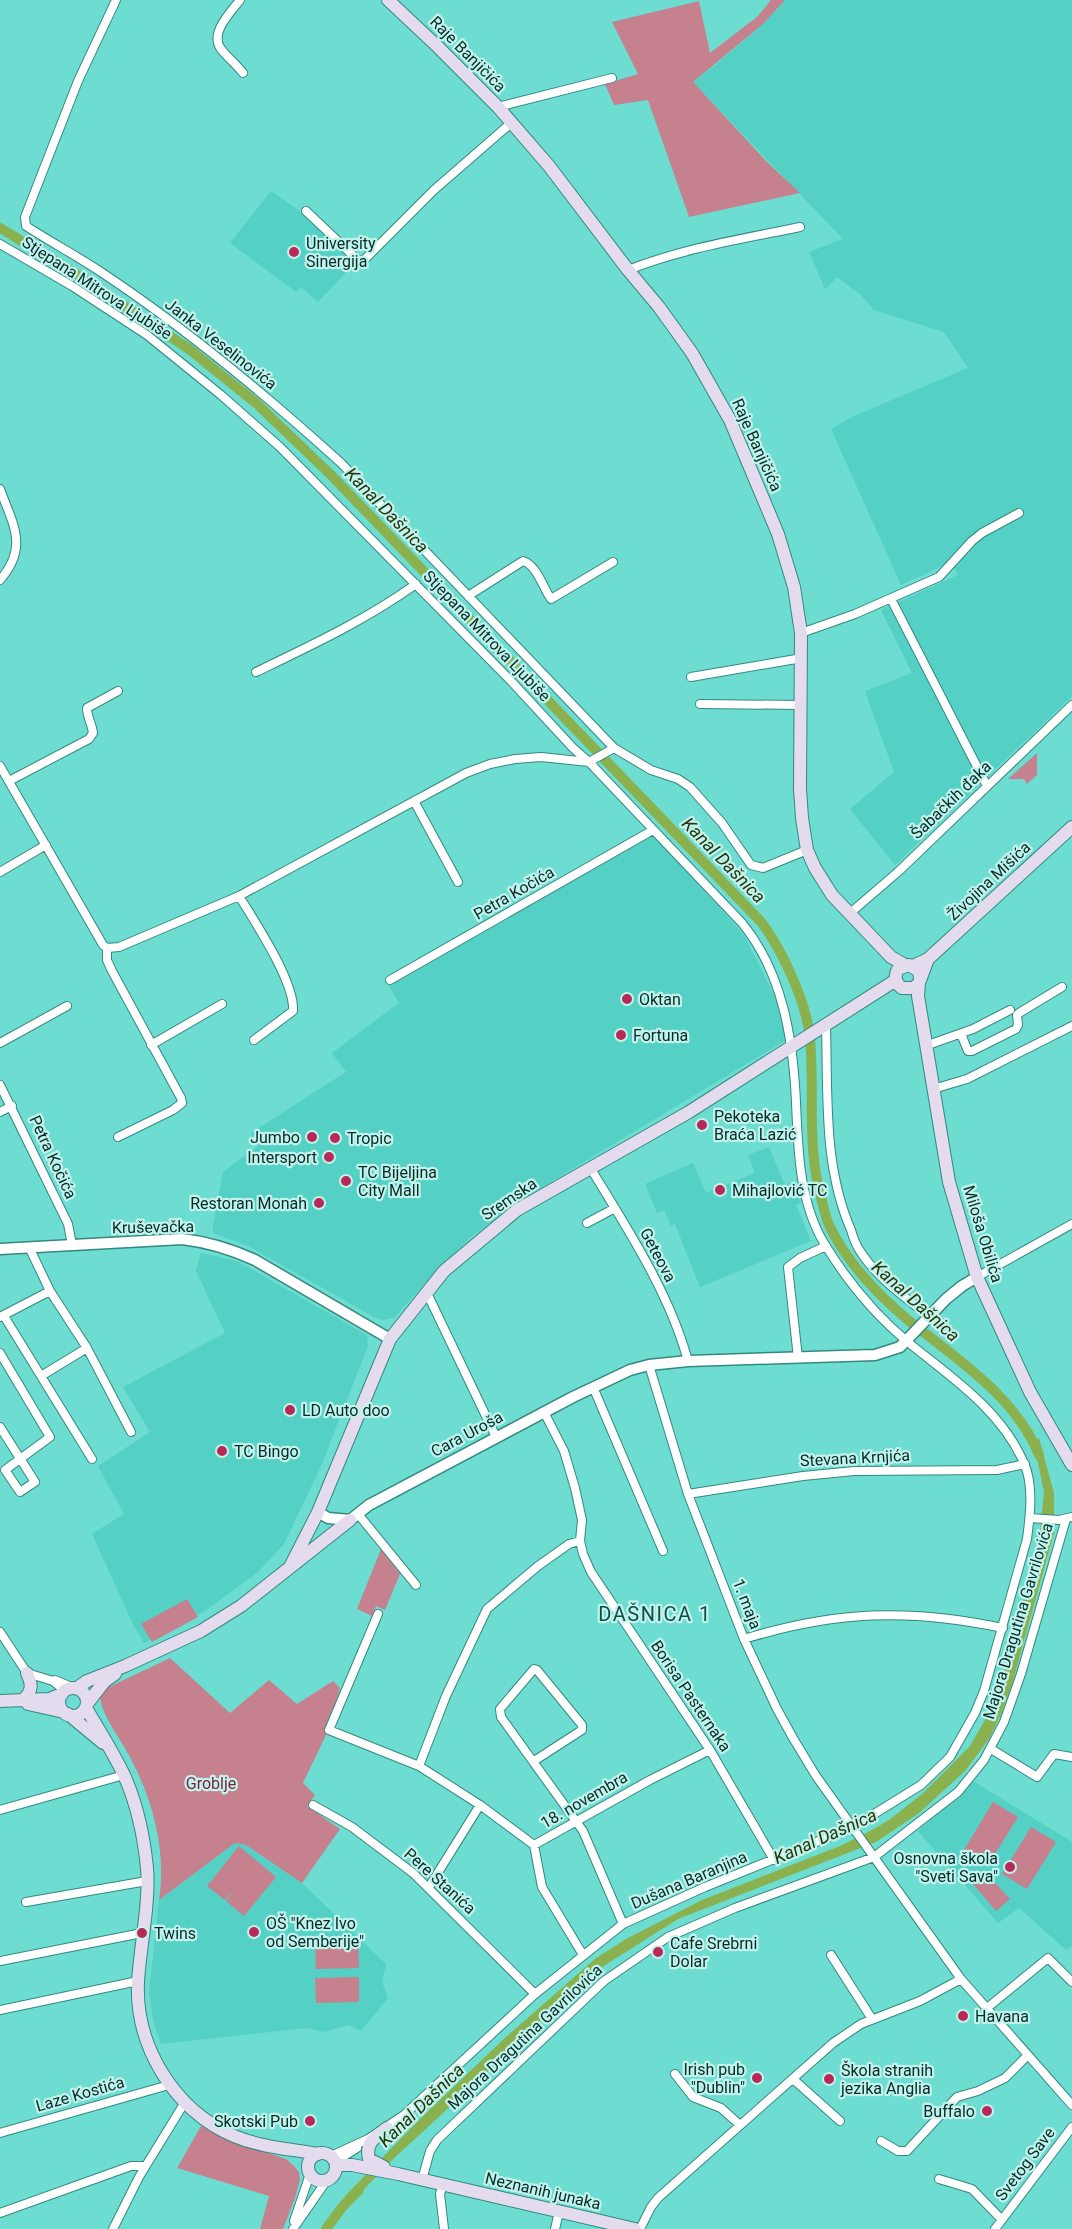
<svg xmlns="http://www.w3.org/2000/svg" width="1072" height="2229" viewBox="0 0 1072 2229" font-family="Roboto,sans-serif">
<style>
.built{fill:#54d0c4}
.green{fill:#c6818e}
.water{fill:#8bb14e}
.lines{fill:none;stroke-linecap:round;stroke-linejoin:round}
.canal{stroke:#8bb14e;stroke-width:10}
.minor-casing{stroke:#338981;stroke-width:10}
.tertiary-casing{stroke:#338981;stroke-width:13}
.secondary-casing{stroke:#338981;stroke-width:14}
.minor{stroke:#fff;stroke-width:8}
.tertiary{stroke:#fff;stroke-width:10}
.secondary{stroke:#e5dbee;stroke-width:12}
.poi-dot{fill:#b82958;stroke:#c1f3ec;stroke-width:2}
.labels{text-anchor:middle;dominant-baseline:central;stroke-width:4.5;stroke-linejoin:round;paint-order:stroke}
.street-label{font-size:16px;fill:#052b28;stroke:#c1f3ec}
.poi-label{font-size:16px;fill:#052b28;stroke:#c1f3ec;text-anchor:start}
.park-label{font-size:16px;fill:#7e1e3c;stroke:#c1f3ec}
.water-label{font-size:18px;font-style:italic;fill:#26350c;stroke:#c1f3ec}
.quarter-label{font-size:20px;letter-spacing:1.5px;fill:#0f4f4a;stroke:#c1f3ec}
</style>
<rect width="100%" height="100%" fill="#6ddcd1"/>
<path class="built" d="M 785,0 L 1072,0 L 1072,696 L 895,865 L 850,809 L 894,772 L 865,691 L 912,673 L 881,610 L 958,575 L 951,562 L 901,585 L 831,429 L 854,416 L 968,368 L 944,332 L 874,310 L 861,295 L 837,277 L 825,289 L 809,252 L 843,239 L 693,82 L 714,66 L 763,24 Z
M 271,191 L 301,212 L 356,262 L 318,302 L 301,287 L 296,292 L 230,243 Z
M 654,835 L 744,935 L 777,1001 L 785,1021 L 786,1040 L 524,1198 L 471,1237 L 433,1274 L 394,1318 L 382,1320 L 374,1317 L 248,1246 L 213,1233 L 213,1225 L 223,1172 L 258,1146 L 251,1133 L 346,1072 L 332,1053 L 399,1003 L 389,986 Z
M 769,1147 L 785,1185 L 794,1182 L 798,1186 L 803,1201 L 796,1205 L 811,1241 L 700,1287 L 675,1224 L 671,1226 L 664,1210 L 657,1213 L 645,1184 L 693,1163 L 706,1193 L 755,1173 L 748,1155 Z
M 201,1253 L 237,1261 L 367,1335 L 368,1346 L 322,1464 L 284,1544 L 258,1572 L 205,1611 L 144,1643 L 132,1622 L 92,1534 L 124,1514 L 98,1466 L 150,1432 L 123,1387 L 225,1333 L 196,1271 Z
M 973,1781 L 1072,1842 L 1072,1946 L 1066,1950 L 1019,1908 L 998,1923 L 918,1831 Z
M 235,1843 L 246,1845 L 302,1883 L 386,1964 L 382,1982 L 388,1998 L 361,2031 L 349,2025 L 323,2032 L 307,2028 L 161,2044 L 154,2024 L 149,1993 L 159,1900 Z"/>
<path class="green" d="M 771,0 L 785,0 L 763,24 L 693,82 L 766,161 L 800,193 L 689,217 L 648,100 L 614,105 L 605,84 L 638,74 L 612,22 L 699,1 L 710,53 L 757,17 Z
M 1037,753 L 1037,775 L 1027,784 L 1024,779 L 1008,779 Z
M 381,1549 L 400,1574 L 385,1610 L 376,1606 L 372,1616 L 357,1609 Z
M 187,1599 L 198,1617 L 152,1642 L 141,1624 Z
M 170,1658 L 230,1713 L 269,1680 L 297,1704 L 333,1681 L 340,1688 L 326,1735 L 303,1783 L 315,1795 L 307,1806 L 340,1829 L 302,1883 L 246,1845 L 235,1843 L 159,1900 C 167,1850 152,1796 127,1752 C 118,1735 103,1717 100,1698 L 107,1688 Z
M 993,1802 L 1018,1817 L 988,1865 L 964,1850 Z
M 1031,1827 L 1056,1842 L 1027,1889 L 1002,1874 Z
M 239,1846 L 276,1877 L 244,1916 L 226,1901 L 234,1890 L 225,1900 L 207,1886 Z
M 986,1873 L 1010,1899 L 996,1911 L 973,1884 Z
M 358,1943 L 359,1968 L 316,1969 L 315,1944 Z
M 359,1977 L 359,2002 L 316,2003 L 315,1978 Z
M 201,2126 L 238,2143 L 286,2159 L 294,2166 L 299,2172 L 300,2179 L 295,2198 L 283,2229 L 260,2229 L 269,2196 L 177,2168 Z"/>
<path class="water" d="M 1039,1438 L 1054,1493 L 1054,1533 L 1012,1684 L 1000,1716 L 989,1739 L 965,1771 L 919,1813 L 876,1842 L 678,1919 L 583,1979 L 518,2044 L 391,2161 L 352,2202 L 345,2196 L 422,2117 L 506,2037 L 596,1958 L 628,1938 L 702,1900 L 840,1846 L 870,1831 L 889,1820 L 922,1794 L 970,1746 L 997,1699 L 1039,1542 L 1044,1492 L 1038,1463 L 1030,1444 Z"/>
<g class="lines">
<path class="canal" d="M 0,228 L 68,269 L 189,349 L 256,403 L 330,474 L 762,923 C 783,952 807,1003 810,1039 C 815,1094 806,1148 822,1201 C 824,1210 826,1219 830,1227 C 848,1264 877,1294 908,1320 C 956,1358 1016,1397 1039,1455
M 326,2229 L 343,2206 L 359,2190"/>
<g class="minor-casing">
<path id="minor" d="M 116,0 L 78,81 L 25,217 L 26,226 C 52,243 79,257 104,274 C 188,330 266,395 341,463 L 614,748 L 651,770 L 678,779 L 690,787 L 722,823 L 751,865 L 763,868 L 807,850
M 240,0 C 231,12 209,33 221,49 C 228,58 237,65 243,73
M 498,107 L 612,78
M 306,211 L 361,263 L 434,190 L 511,123
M 0,244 L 72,286 L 147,335 L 221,395 L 280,447 L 511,681 L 573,748 L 589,762 L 742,923 C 783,973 793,1039 796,1102 C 798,1149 799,1201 824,1243 C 847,1281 875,1315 909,1343 C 952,1378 1001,1410 1024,1463 C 1034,1485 1030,1516 1027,1539 L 984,1691 L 975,1713 L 950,1757 L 921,1785 L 853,1827 L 705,1887 L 623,1924 L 535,1994 L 404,2115 L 368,2139 L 331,2156
M 628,270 C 684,248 742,239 800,227
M 0,489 C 13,525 29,547 0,580
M 468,596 L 523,561 C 537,565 543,588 551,599 L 613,562
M 891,599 L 987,786
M 801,633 L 855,614 L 939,577 L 972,541 L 982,533 L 1019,513
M 256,672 C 310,646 366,620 416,584
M 691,677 L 802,658
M 700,704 L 801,705
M 0,766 L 103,945 L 107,948 L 107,960 L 112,971 L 181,1098 L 182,1103 L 173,1110 L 118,1137
M 9,781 L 89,739 L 93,733 C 92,724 87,717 87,708 L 118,691
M 414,801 L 458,882
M 0,872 L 46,845
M 239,896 C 255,922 295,982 293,1011 L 254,1040
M 849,914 L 899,871 L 1072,705
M 107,948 L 119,947 L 239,896 L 466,773 L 490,764 L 515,759 L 541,757 L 589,762 L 614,748
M 390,980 L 653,830
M 826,1026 C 828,1094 823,1166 851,1230 C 853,1237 856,1245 860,1251 C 877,1278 905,1297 930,1317
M 961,1034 L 968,1051 L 972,1051 L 1016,1029 L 1018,1025 L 1017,1015 L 1019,1013 L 1062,987
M 0,1043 L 67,1006
M 151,1045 L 222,1004
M 928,1045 L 973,1029 L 1010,1010
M 0,1085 L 68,1224 L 72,1245
M 933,1089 L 967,1079 L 1072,1026
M 0,1112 L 12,1106
M 591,1169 C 628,1230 669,1292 688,1361
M 587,1223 L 615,1208
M 977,1277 L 1072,1224
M 50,1291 L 87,1348 L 131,1432
M 426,1291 L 496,1437
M 4,1316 L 92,1459
M 0,1317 L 50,1291 L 29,1247
M 0,1353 L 50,1437 L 5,1470 L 20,1492 L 35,1482 L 0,1427
M 798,1358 L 788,1267 L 800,1258 L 826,1246
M 649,1365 L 688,1494 L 744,1639 L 777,1709 L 793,1738 L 816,1776 L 961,1979 L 1072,2105
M 41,1376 L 87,1348
M 593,1387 L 663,1551
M 544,1412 L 564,1451 L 575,1488 L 582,1520 L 580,1541 L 583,1554 L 591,1572 L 710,1750 L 774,1860
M 688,1494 L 803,1476 L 854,1471 L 997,1470 L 1025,1464
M 358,1514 L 416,1585
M 1030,1518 L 1059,1520 L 1072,1517
M 580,1541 L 569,1544 L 538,1566 L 487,1609 L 446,1696 L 419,1766 L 480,1805 L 534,1845 L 650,1780 L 710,1750
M 378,1614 L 329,1730 L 419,1766
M 0,1632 L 27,1673 L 53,1681 L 65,1691
M 744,1639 C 835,1611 909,1608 1003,1628
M 55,1680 L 74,1688
M 991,1749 L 1037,1777 L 1054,1754 L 1072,1757
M 534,1761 L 582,1730 L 582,1725 L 537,1670 L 534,1669 L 500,1709 L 501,1717 L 583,1831 L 623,1924
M 313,1805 L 352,1827 L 413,1873 L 535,1994
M 0,1810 L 124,1775
M 534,1845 L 542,1887 L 583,1955
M 429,1887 L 480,1805
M 26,1902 L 147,1881
M 831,1955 L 872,2019
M 0,1961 L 142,1933
M 987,2008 L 1048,1958 L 1072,1982
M 0,2010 L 138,1981
M 675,2074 L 693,2097 L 721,2108 L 740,2125
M 793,2079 L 840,2121
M 0,2133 L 169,2085
M 881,2141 L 898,2151 L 907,2151 L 957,2097 L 978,2091 L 1005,2078 L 1028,2055
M 335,2162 L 357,2148
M 939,2179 L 972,2189 L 1002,2220
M 422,2180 L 430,2151 L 437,2140 L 604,1981 L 668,1937 L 735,1908 L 874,1857 L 958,1792 L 984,1760 L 1004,1722 L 1021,1674 L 1066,1519
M 443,2184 L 440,2194 L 444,2229
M 0,2213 L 131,2166 L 145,2166
M 294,2221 L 310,2174
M 113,2229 L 139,2177 L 185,2102
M 293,2229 L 327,2180
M 555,2229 L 559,2212
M 640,2229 L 651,2207 L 658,2198 L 833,2043 L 861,2024 L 920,2001 L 961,1979
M 995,2229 L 1072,2127"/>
</g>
<g class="tertiary-casing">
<path id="tertiary" d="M 0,1249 L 182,1239 C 208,1242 231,1249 255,1260 L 390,1339
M 318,1512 L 328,1518 L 350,1520 L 369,1505 L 573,1397 L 630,1370 L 649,1365 L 688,1361 L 875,1355 L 900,1347 L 946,1299 L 962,1286 L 977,1277"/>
</g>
<g class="secondary-casing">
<path id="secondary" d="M 388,0 L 438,47 L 498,107 L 549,166 L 628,270 L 659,307 L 692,353 L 730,420 L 778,534 L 794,587 L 801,633 L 800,789 L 802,818 L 807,850 L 815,868 L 832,895 L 891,957 L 905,965
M 913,966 L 928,959 L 1072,827
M 920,979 L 919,971 L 909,965 L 898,969 C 894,976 895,983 902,988 L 914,988 L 919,983 L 928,959
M 919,983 L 918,996 L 949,1182 L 977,1277 L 1030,1392 L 1072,1465
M 291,1565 L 318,1512 L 390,1339 L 444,1271 L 517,1210 L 689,1112 L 896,980
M 77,1688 L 87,1681 L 125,1666 L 201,1631 L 241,1606 L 350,1520
M59 1702a14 14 0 1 1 28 0a14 14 0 1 1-28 0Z
M 23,1700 C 33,1691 32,1684 27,1673
M 0,1701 L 49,1699 L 62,1694
M 28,1704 L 64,1712
M 87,1704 L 104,1682 L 115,1674
M 86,1708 C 99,1730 113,1752 124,1775 C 137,1804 144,1837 147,1868 C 150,1902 140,1947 138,1982 C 135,2046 174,2110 234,2136 C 260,2147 291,2149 318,2154
M 68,1714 L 103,1743
M308 2167a14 14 0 1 1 28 0a14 14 0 1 1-28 0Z
M 336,2165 L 352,2165 L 398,2174 L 635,2229
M 384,2167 L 369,2159 C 365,2143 375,2137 387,2128"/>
</g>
<use href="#minor" class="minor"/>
<use href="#tertiary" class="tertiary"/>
<use href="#secondary" class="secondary"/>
</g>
<g class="poi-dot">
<circle cx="294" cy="252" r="6"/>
<circle cx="627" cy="999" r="6"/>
<circle cx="621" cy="1035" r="6"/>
<circle cx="702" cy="1125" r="6"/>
<circle cx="312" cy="1137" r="6"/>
<circle cx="335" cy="1138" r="6"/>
<circle cx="329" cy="1157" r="6"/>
<circle cx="346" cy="1181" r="6"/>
<circle cx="720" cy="1190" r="6"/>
<circle cx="319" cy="1203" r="6"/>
<circle cx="290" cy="1410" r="6"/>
<circle cx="222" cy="1451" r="6"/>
<circle cx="1010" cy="1867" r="6"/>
<circle cx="254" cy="1932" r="6"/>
<circle cx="142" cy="1933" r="6"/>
<circle cx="658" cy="1952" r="6"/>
<circle cx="963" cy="2016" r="6"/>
<circle cx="757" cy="2078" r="6"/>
<circle cx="829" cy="2079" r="6"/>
<circle cx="987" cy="2111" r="6"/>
<circle cx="310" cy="2121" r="6"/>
</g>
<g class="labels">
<g class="street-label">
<text transform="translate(468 54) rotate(45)">Raje Banjičića</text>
<text transform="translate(97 288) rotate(33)">Stjepana Mitrova Ljubiše</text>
<text transform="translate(221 344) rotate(38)">Janka Veselinovića</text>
<text transform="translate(757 445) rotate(66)">Raje Banjičića</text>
<text transform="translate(487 636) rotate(46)">Stjepana Mitrova Ljubiše</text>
<text transform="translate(951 800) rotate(-44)">Šabačkih đaka</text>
<text transform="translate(989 881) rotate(-43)">Živojina Mišića</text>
<text transform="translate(514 893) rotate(-30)">Petra Kočića</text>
<text transform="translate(53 1157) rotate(65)">Petra Kočića</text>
<text transform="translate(509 1199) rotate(-34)">Sremska</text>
<text transform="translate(153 1227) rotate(-1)">Kruševačka</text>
<text transform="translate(983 1234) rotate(73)">Miloša Obilića</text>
<text transform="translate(658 1255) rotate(62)">Geteova</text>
<text transform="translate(467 1434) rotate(-28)">Cara Uroša</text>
<text transform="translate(855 1458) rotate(-3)">Stevana Krnjića</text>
<text transform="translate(747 1604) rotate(69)">1. maja</text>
<text transform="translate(1018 1621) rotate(-73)">Majora Dragutina Gavrilovića</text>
<text transform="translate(691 1696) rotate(56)">Borisa Pasternaka</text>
<text transform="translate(584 1800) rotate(-30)">18. novembra</text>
<text transform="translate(689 1880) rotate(-23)">Dušana Baranjina</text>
<text transform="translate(440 1881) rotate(42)">Pere Stanića</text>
<text transform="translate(525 2037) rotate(-43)">Majora Dragutina Gavrilovića</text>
<text transform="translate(80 2094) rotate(-16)">Laze Kostića</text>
<text transform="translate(1025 2164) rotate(-53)">Svetog Save</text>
<text transform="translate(543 2191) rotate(13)">Neznanih junaka</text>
</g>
<g class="poi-label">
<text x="306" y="243">University<tspan x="306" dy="18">Sinergija</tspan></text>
<text x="639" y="999">Oktan</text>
<text x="633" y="1035">Fortuna</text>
<text x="714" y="1116">Pekoteka<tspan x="714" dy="18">Braća Lazić</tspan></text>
<text x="300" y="1137" text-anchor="end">Jumbo</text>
<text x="347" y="1138">Tropic</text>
<text x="317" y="1157" text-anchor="end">Intersport</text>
<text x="358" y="1172">TC Bijeljina<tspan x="358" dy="18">City Mall</tspan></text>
<text x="732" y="1190">Mihajlović TC</text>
<text x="307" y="1203" text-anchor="end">Restoran Monah</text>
<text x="302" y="1410">LD Auto doo</text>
<text x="234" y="1451">TC Bingo</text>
<text x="998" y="1858" text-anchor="end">Osnovna škola<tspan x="998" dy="18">"Sveti Sava"</tspan></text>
<text x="266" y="1923">OŠ "Knez Ivo<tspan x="266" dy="18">od Semberije"</tspan></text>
<text x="154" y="1933">Twins</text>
<text x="670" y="1943">Cafe Srebrni<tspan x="670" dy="18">Dolar</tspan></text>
<text x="975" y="2016">Havana</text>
<text x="745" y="2069" text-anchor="end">Irish pub<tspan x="745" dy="18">"Dublin"</tspan></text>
<text x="841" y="2070">Škola stranih<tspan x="841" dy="18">jezika Anglia</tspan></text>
<text x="975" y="2111" text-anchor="end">Buffalo</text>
<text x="298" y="2121" text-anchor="end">Skotski Pub</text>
</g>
<g class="park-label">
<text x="211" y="1783">Groblje</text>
</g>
<g class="water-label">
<text transform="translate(387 510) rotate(46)">Kanal Dašnica</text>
<text transform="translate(724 860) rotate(46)">Kanal Dašnica</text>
<text transform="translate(916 1301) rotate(42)">Kanal Dašnica</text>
<text transform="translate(825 1836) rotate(-24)">Kanal Dašnica</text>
<text transform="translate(421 2105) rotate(-44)">Kanal Dašnica</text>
</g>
<g class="quarter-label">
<text x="655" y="1614">DAŠNICA 1</text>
</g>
</g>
</svg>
